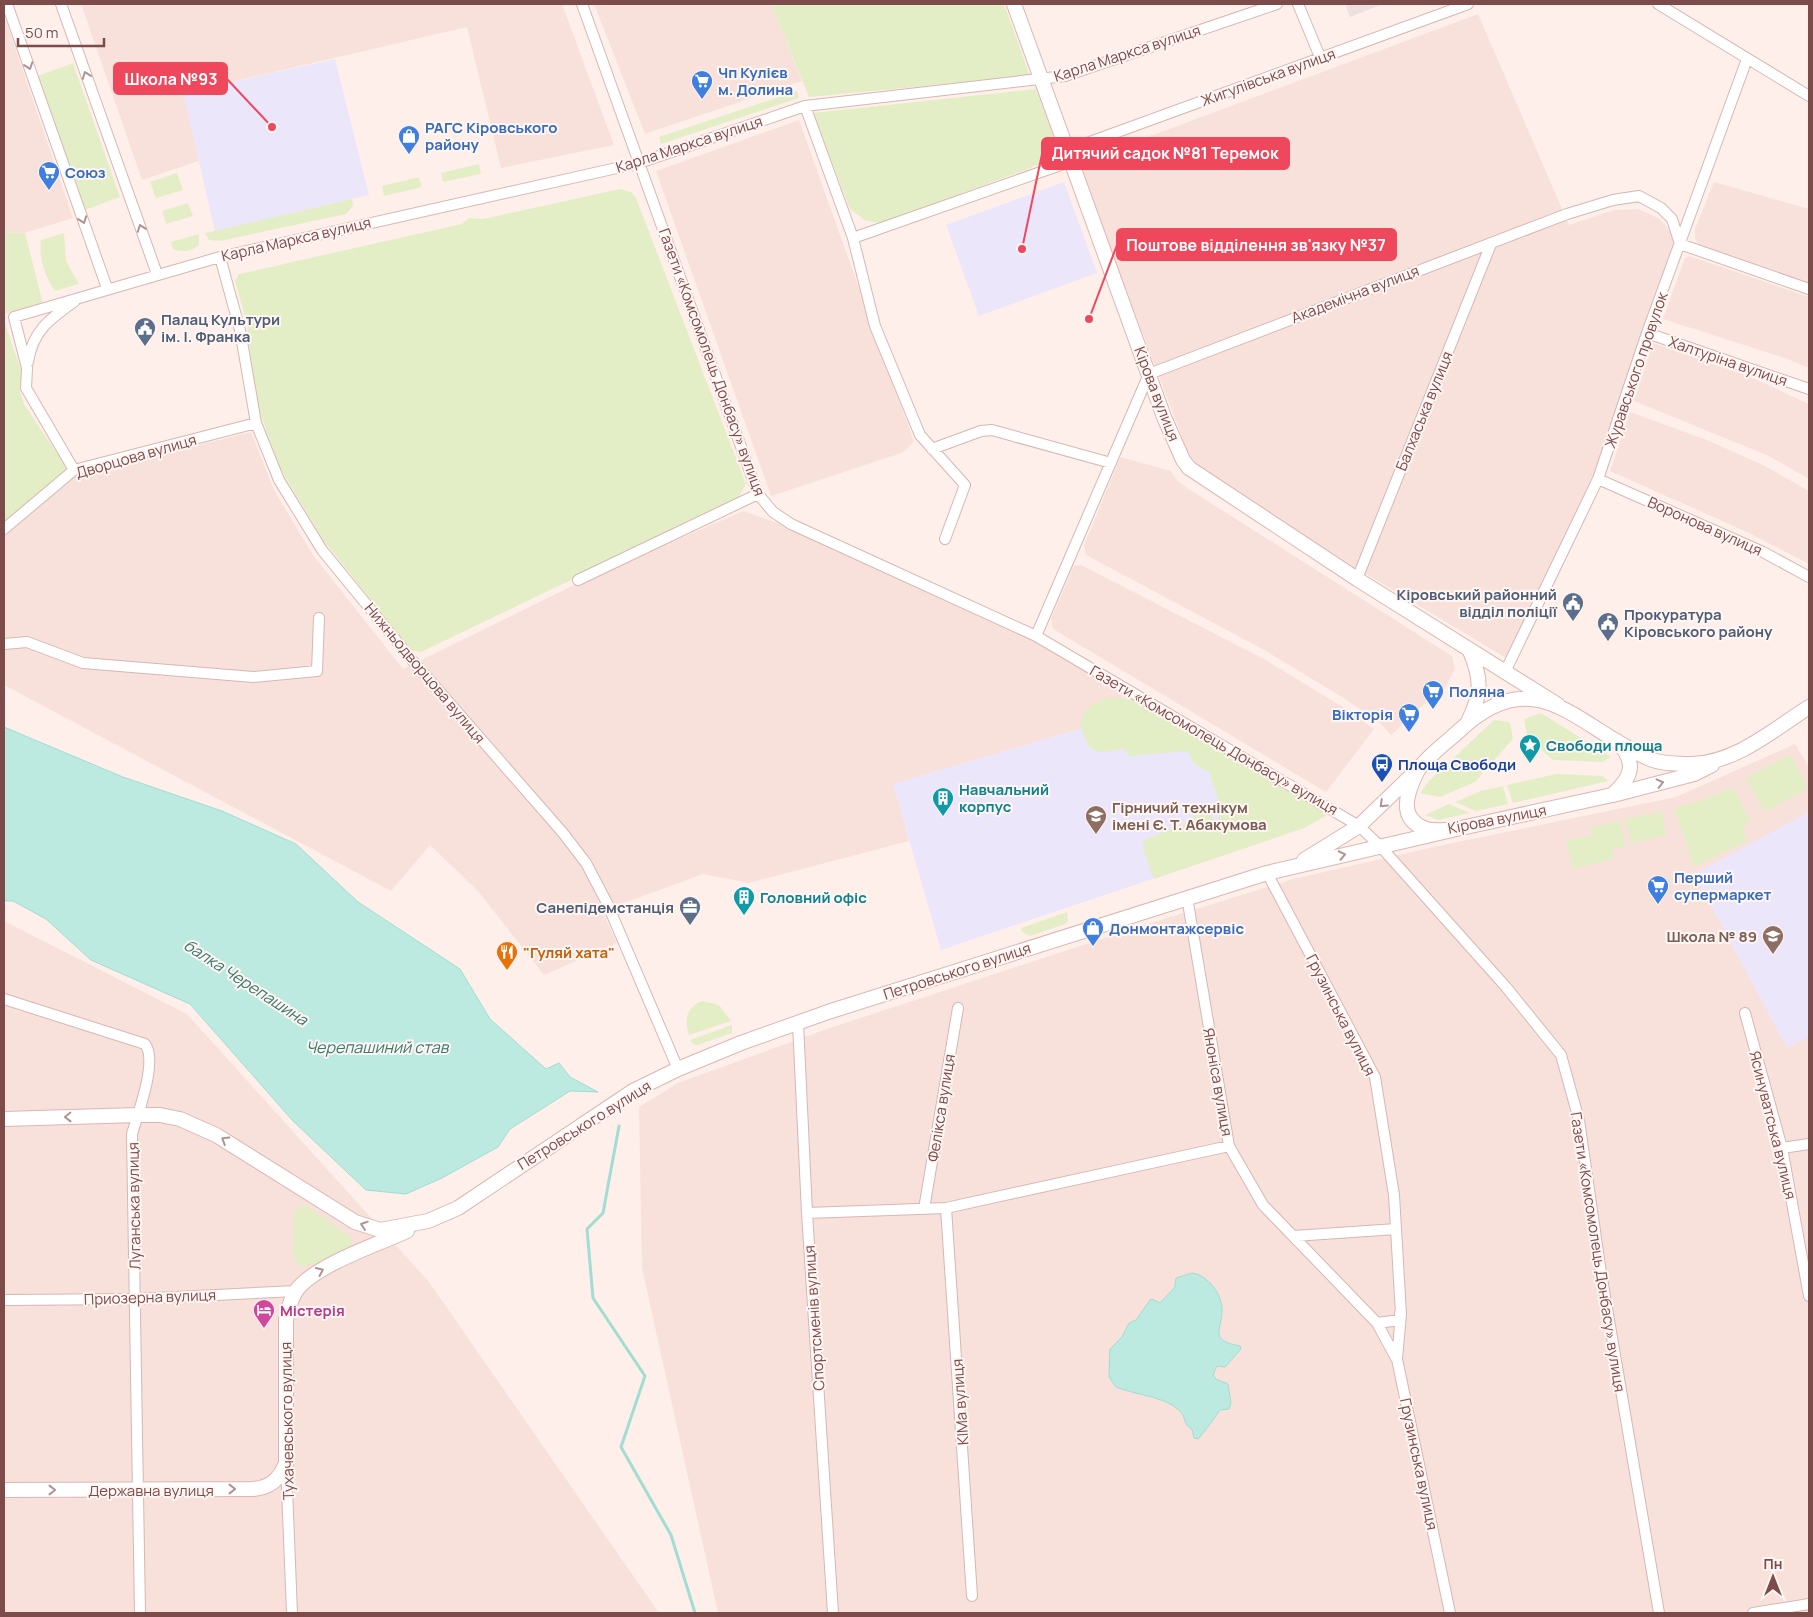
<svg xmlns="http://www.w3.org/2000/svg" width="1813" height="1617" viewBox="0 0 1813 1617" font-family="Manrope,sans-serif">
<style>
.residential{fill:#f8e1db}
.industrial{fill:#ede1e0}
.education{fill:#ece6fb}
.green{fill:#e4eec6}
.water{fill:#bceae1;stroke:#a1ddd2}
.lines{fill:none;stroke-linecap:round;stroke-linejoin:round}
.stream{stroke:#a1ddd2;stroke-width:3}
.minor-casing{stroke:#d6b7b3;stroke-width:12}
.secondary-casing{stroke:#dcb6b2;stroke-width:16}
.minor{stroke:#fff;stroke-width:10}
.secondary{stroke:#fff;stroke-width:14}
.oneway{stroke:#b09392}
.labels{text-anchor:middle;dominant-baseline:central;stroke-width:4;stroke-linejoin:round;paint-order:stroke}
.street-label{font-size:15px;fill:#7c4b4a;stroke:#fff5f2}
.shop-label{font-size:15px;font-weight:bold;fill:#366cbe;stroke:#fff5f2;text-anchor:start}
.service-label{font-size:15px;font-weight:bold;fill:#4e5e75;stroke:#fff5f2;text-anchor:start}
.culture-label{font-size:15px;font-weight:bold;fill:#0d838f;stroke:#fff5f2;text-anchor:start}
.transit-label{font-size:15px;font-weight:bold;fill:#164399;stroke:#fff5f2;text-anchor:start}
.education-label{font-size:15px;font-weight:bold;fill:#785e54;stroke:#fff5f2;text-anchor:start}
.food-label{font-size:15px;font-weight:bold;fill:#c56008;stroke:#fff5f2;text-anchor:start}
.hotel-label{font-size:15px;font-weight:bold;fill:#b23c85;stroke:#fff5f2;text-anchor:start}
.water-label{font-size:16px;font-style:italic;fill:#397a6f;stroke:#fff5f2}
.leader{fill:none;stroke:#ef485c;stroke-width:2}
.callout-dot{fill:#ef485c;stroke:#fff5f2;stroke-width:2}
.callout{fill:#ef485c;stroke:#ef485c;stroke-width:2}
.callout-label{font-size:16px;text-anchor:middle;font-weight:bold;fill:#fff}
</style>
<rect width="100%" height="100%" fill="#feefea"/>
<path class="residential" d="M 81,4 L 562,4 L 614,145 L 501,168 L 467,27 L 184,93 L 199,161 L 142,180 Z
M 594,4 L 771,4 L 802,81 L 645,134 Z
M 1478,14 L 1569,225 L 1614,210 L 1638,209 L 1658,218 L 1667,227 L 1676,243 L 1594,475 L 1506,658 L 1345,561 L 1195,464 L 1190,458 L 1078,163 Z
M 4,15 L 73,218 L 25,233 L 4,232 Z
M 799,120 L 914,442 L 902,453 L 771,496 L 656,171 Z
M 1714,182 L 1809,209 L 1809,284 L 1699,245 L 1695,238 L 1695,229 Z
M 1689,256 L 1809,297 L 1809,368 L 1785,358 L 1663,319 L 1685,258 Z
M 1653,343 L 1755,379 L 1809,404 L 1809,479 L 1769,456 L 1634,401 Z
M 1630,412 L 1707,440 L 1765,466 L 1809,491 L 1809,564 L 1747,532 L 1610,471 Z
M 251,432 L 274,490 L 313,555 L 403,669 L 576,584 L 743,511 L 789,527 L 1034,641 L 1151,708 L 894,784 L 909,841 L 749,883 L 703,874 L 602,911 L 617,943 L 544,975 L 478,891 L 430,845 L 391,891 L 4,685 L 4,534 L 74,476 Z
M 1120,457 L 1171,471 L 1176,479 L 1187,488 L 1452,656 L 1455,669 L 1439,699 L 1434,695 L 1391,735 L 1379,722 L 1342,697 L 1266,651 L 1086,555 L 1084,546 Z
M 1081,565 L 1262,658 L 1351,712 L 1374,729 L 1326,792 L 1053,629 L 1051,619 L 1072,570 L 1074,566 Z
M 1795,744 L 1809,767 L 1809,1613 L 718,1613 L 642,1268 L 639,1107 L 678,1083 L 824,1030 L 1135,928 L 1293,879 L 1438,846 L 1676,797 Z
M 4,921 L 187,1014 L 429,1282 L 659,1613 L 4,1613 Z"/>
<path class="industrial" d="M 1345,4 L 1383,4 L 1350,17 Z"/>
<path class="education" d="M 335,59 L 369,195 L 215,231 L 183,93 Z
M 1064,182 L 1097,273 L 979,316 L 946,225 Z
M 1151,708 L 1304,828 L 941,950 L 893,784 Z
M 1809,812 L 1809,1036 L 1787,1048 L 1694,874 Z"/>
<path class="green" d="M 771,4 L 1004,4 L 1030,76 L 809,97 Z
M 73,63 L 120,197 L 85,210 L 37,76 Z
M 1036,89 L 1059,151 L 1046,162 L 882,223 L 866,221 L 850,209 L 813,113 Z
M 797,91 L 799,98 L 661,144 L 659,137 Z
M 479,164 L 481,174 L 443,182 L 441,173 Z
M 177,173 L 183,190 L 156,198 L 150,182 Z
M 419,177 L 422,187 L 384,196 L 382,186 Z
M 620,189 L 631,192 L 636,198 L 746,484 L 737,500 L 421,652 L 411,650 L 323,540 L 280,468 L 256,402 L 247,324 L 235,281 L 239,274 L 462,224 L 469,218 L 483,219 Z
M 352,199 L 353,206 L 346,214 L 220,241 L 209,240 L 205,233 Z
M 188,203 L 193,216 L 166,224 L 162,211 Z
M 4,232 L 25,233 L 43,304 L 4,314 Z
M 64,233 L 66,261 L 79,284 L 55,291 C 44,275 39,259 41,240 Z
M 199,234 L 199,245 C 193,251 181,253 173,249 L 171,242 Z
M 4,321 L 21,370 L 20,392 L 24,404 L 68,470 L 4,523 Z
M 1105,698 L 1128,698 L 1151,708 L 1333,812 L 1304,828 L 1154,879 L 1143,849 L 1144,840 L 1184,824 L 1201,810 L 1209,812 L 1212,818 L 1217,820 L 1221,816 C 1222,800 1212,787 1209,771 C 1197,767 1191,763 1188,751 L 1129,756 L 1123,748 C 1094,757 1088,752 1080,723 L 1087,708 Z
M 1541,713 L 1611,757 L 1603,762 L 1553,760 L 1527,737 L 1524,719 Z
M 1494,720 L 1510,722 L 1513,739 L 1475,782 L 1440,797 L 1420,793 L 1428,782 Z
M 1790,754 L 1808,788 L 1765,812 L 1746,778 Z
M 1556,774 L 1603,776 L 1608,781 L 1513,803 L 1507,785 Z
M 1503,786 L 1508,804 L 1476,811 L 1455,802 L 1481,791 Z
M 1733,787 L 1751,822 L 1743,826 L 1747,841 L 1694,867 L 1674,808 L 1702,800 Z
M 1449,804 L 1470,813 L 1438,820 L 1425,815 Z
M 1662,811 L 1666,835 L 1631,844 L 1625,819 Z
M 1620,821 L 1626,846 L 1614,849 L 1613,859 L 1573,869 L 1566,841 L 1592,835 L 1591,827 Z
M 1067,912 L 1068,921 L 1065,924 L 1030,936 L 1022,932 L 1021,928 Z
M 702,1001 L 719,1005 L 731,1021 L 689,1035 C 684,1020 686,1007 702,1001 Z
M 732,1025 L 732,1033 L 698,1045 L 694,1045 L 690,1040 Z
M 304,1204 L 350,1236 L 352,1242 L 350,1248 L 308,1266 L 299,1265 L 293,1258 L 294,1211 Z"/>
<path class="water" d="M 4,727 L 123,777 L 222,811 L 296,844 L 358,902 L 460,969 L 490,1019 L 546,1069 L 559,1063 L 570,1077 L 598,1092 L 570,1091 L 510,1129 L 498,1147 L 442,1178 L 406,1194 L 366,1190 L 293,1121 L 190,1004 L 91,960 L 46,919 L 13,901 L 4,901 Z
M 1192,1273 C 1208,1275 1223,1295 1222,1311 C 1222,1330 1208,1340 1240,1346 L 1241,1349 L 1225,1367 L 1217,1366 L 1213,1375 L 1216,1379 L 1228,1384 L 1231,1403 L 1229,1409 L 1220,1410 C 1213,1420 1206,1430 1198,1439 L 1194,1438 L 1192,1429 C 1183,1425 1186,1416 1179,1410 C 1163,1396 1136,1395 1116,1387 L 1109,1377 L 1110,1349 L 1122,1337 L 1129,1323 L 1136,1320 L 1150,1300 L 1152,1299 L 1160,1303 L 1175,1287 L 1176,1278 Z"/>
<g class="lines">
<path class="stream" d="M 619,1126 L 603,1213 L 587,1229 L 593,1298 L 645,1376 L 621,1447 L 671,1535 L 695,1613"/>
<g class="minor-casing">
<path id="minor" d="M 7,4 L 107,288
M 61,4 L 157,274
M 582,4 L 758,494 L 773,512 L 791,524 L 1036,636 L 1359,826 L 1381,847 L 1506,987 L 1561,1055 L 1579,1120 L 1601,1273 L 1659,1613
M 1298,4 L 1320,57
M 1658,4 L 1809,96
M 805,106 L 853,238 L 875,326 L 920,435 L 965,485 L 945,539
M 1068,150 L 1468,4
M 853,238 L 1072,161
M 220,257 L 240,330 L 256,423 L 279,480 L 322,550 L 412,660 L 563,833 L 586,863 L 607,903 L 678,1069
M 1647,333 L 1809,389
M 28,362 C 33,330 50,319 75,301
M 932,449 L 981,431 L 992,430 L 1111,463
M 74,470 L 26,388 L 27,368 L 14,317 L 220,257 L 639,163 L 805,106 L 1065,76 L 1277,4
M 1598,479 L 1763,552 L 1809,577
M 4,529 L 74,470 L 256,423
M 1357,579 L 1491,244
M 578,580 L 758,494
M 1036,636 L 1149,374 L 1567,214 L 1613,200 L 1639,196 L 1661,208 L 1672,219 L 1680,244 L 1809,289
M 4,644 L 27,642 L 83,663 L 253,677 L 317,671 L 319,618
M 1505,672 L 1598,479 L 1647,333 L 1747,59
M 1267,873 L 1375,1077 L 1394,1195 L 1401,1314 L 1397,1359 L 1450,1613
M 1187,897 L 1229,1146 L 1263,1205 L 1377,1323 L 1396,1358
M 4,999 L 145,1044 C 158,1061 138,1113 132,1134 L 140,1613
M 1745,1013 L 1782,1148 L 1809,1296
M 798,1023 L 807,1213 L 833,1613
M 1782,1148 L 1809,1144
M 946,1208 L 972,1596
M 924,1209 L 958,1008
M 807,1213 L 946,1208 L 1229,1146
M 1294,1236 L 1396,1229
M 4,1300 L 136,1299 L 296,1291
M 1377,1323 L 1400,1320 L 1400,1313
M 286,1464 L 292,1613
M 1753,1613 L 1809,1604"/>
</g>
<g class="secondary-casing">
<path id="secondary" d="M 1014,4 L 1164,417 L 1183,460 L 1189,468 L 1357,579 L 1558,705
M 1468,722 C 1482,694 1482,678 1469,649
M 1617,741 C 1636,762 1634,776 1612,795 L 1452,830 C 1444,830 1433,831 1426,829 C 1397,819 1407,792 1417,772 C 1424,759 1448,741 1460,730 C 1537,658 1579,729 1650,759 C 1662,764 1679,764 1692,764 C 1736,763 1774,729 1809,707
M 1613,795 L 1694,774 L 1712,765
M 1304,860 L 1359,826 L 1412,775
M 4,1119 L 138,1115 L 160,1115 L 180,1119 L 216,1135 L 355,1222 L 380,1230 L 428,1221 L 458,1208 L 633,1091 L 678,1069 L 741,1043 L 828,1012 L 1267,873 L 1452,830
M 4,1490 L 252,1489 C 270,1488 279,1480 286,1463 L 286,1320 C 288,1310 290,1300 296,1291 C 313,1266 378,1244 407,1231"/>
</g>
<use href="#minor" class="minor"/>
<use href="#secondary" class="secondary"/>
</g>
<defs><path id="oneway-chevron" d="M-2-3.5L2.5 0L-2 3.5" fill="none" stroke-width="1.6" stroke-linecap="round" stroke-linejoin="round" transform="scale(1.25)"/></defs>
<g class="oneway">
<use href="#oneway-chevron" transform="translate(29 66) rotate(71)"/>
<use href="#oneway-chevron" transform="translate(86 75) rotate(-110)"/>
<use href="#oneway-chevron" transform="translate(83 220) rotate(70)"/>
<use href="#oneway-chevron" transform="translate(141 228) rotate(-110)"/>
<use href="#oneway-chevron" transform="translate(1660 783) rotate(-14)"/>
<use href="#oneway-chevron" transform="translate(1383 804) rotate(136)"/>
<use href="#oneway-chevron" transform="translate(1342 855) rotate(-12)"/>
<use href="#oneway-chevron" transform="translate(68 1117) rotate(179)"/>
<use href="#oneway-chevron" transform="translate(225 1140) rotate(-148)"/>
<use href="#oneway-chevron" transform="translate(364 1225) rotate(-161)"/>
<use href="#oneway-chevron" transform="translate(320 1271) rotate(-25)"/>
<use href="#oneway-chevron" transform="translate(232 1489)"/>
<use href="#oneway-chevron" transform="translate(52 1490)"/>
</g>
<defs>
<g id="supermarket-pin" transform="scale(1.125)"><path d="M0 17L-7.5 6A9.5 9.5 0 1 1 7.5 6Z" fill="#3f7fe0" stroke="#fff5f2"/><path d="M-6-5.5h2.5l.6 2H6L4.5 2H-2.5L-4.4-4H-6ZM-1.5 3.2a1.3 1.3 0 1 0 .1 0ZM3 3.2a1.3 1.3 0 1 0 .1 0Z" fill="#fff"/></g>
<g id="shop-pin" transform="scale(1.125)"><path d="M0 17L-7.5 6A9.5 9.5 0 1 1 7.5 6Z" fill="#3f7fe0" stroke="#fff5f2"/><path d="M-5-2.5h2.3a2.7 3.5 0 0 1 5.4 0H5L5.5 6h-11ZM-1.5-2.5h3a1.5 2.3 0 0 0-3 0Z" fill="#fff"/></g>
<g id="civic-pin" transform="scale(1.125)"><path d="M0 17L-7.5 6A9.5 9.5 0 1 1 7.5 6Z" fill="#5c6f8a" stroke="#fff5f2"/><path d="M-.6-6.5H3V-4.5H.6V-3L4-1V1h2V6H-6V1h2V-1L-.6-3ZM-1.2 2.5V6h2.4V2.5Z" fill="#fff"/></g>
<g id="sight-pin" transform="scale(1.125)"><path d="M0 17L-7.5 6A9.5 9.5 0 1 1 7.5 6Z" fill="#0f9aa8" stroke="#fff5f2"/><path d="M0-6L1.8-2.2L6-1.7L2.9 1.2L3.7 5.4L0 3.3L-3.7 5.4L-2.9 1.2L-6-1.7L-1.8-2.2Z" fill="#fff"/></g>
<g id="bus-pin" transform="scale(1.125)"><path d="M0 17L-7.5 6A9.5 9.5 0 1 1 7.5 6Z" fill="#1a4fb4" stroke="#fff5f2"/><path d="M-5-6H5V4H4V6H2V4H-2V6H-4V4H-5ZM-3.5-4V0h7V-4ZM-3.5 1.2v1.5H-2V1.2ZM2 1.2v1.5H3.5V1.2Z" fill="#fff"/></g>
<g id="building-pin" transform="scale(1.125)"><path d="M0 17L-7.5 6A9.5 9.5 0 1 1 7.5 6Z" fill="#0f9aa8" stroke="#fff5f2"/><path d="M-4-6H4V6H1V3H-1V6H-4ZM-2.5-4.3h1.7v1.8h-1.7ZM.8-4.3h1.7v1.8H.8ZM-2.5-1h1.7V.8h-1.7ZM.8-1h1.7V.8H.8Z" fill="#fff"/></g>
<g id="university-pin" transform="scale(1.125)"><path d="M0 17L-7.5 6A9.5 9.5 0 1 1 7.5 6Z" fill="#8d6e63" stroke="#fff5f2"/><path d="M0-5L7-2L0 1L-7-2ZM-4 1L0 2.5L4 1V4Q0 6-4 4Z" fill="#fff"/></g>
<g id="office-pin" transform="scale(1.125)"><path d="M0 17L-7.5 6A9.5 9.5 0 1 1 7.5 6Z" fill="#5c6f8a" stroke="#fff5f2"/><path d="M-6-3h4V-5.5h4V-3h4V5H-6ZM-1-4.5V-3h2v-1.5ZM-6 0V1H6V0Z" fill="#fff"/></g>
<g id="school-pin" transform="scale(1.125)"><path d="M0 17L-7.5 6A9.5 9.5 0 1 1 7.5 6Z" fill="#8d6e63" stroke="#fff5f2"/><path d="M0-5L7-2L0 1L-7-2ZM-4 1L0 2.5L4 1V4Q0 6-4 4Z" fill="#fff"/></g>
<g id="restaurant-pin" transform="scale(1.125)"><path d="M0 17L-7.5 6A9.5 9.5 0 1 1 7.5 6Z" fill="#e8710a" stroke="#fff5f2"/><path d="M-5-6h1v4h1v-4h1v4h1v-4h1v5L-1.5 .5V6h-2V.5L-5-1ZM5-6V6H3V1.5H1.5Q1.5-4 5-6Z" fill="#fff"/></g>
<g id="hotel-pin" transform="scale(1.125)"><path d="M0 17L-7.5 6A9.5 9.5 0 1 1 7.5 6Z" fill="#d1479c" stroke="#fff5f2"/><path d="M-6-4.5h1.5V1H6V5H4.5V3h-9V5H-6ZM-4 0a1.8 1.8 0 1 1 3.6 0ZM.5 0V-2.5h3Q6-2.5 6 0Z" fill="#fff"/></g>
</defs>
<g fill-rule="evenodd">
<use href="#supermarket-pin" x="702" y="81"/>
<use href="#shop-pin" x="409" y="136"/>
<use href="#supermarket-pin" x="49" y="172"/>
<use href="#civic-pin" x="145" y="328"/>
<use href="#civic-pin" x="1573" y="603"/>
<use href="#civic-pin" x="1608" y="623"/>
<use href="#supermarket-pin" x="1433" y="691"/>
<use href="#supermarket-pin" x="1409" y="714"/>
<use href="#sight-pin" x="1530" y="745"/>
<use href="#bus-pin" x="1382" y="764"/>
<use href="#building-pin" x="943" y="798"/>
<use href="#university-pin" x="1096" y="816"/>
<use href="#supermarket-pin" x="1658" y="886"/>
<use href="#building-pin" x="744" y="897"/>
<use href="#office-pin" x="690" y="907"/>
<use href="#shop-pin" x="1093" y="928"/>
<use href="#school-pin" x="1773" y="936"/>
<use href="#restaurant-pin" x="507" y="952"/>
<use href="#hotel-pin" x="264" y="1310"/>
</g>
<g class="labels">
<g class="street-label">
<text transform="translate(1127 53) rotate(-18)">Карла Маркса вулиця</text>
<text transform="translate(1268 77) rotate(-20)">Жигулівська вулиця</text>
<text transform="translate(689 144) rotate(-18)">Карла Маркса вулиця</text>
<text transform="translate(296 239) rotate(-13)">Карла Маркса вулиця</text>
<text transform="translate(1355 294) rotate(-21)">Академічна вулиця</text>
<text transform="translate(1728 361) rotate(19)">Халтуріна вулиця</text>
<text transform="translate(712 362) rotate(70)">Газети «Комсомолець Донбасу» вулиця</text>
<text transform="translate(1636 370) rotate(-71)">Журавського провулок</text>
<text transform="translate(1157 394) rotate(69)">Кірова вулиця</text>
<text transform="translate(1424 411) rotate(-68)">Балхаська вулиця</text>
<text transform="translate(136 456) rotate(-16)">Дворцова вулиця</text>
<text transform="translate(1705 526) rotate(24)">Воронова вулиця</text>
<text transform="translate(425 673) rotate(50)">Нижньодворцова вулиця</text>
<text transform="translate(1214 740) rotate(30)">Газети «Комсомолець Донбасу» вулиця</text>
<text transform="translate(1497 819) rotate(-11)">Кірова вулиця</text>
<text transform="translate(957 971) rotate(-18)">Петровського вулиця</text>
<text transform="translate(1341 1015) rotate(63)">Грузинська вулиця</text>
<text transform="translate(1218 1082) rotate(80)">Яноніса вулиця</text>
<text transform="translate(941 1108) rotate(-81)">Фелікса вулиця</text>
<text transform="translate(584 1125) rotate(-32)">Петровського вулиця</text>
<text transform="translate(1773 1125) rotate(76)">Ясинуватська вулиця</text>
<text transform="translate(134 1206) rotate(-91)">Луганська вулиця</text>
<text transform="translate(1598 1252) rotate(81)">Газети «Комсомолець Донбасу» вулиця</text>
<text transform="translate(150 1297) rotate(-2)">Приозерна вулиця</text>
<text transform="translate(814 1318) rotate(-94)">Спортсменів вулиця</text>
<text transform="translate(960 1402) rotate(-94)">КІМа вулиця</text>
<text transform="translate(287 1421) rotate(-91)">Тухачевського вулиця</text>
<text transform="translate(1419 1464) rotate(78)">Грузинська вулиця</text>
<text x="151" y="1490">Державна вулиця</text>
</g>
<g class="shop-label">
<text x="718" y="72">Чп Кулієв<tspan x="718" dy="17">м. Долина</tspan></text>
<text x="425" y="127">РАГС Кіровського<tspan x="425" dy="17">району</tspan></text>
<text x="65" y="172">Союз</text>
<text x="1449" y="691">Поляна</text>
<text x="1393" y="714" text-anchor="end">Вікторія</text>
<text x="1674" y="877">Перший<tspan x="1674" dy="17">супермаркет</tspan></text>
<text x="1109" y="928">Донмонтажсервіс</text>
</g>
<g class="service-label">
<text x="161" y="319">Палац Культури<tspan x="161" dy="17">ім. І. Франка</tspan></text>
<text x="1557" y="594" text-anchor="end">Кіровський районний<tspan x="1557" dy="17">відділ поліції</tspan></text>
<text x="1624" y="614">Прокуратура<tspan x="1624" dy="17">Кіровського району</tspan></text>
<text x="674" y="907" text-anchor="end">Санепідемстанція</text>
</g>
<g class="culture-label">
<text x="1546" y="745">Свободи площа</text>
<text x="959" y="789">Навчальний<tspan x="959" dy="17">корпус</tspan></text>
<text x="760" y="897">Головний офіс</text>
</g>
<g class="transit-label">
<text x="1398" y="764">Площа Свободи</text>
</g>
<g class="education-label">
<text x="1112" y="807">Гірничий технікум<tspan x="1112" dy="17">імені Є. Т. Абакумова</tspan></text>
<text x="1757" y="936" text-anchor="end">Школа № 89</text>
</g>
<g class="food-label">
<text x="523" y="952">"Гуляй хата"</text>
</g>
<g class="hotel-label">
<text x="280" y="1310">Містерія</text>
</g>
<g class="water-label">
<text transform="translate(246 982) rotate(33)">балка Черепашина</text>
<text x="377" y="1047">Черепашиний став</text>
</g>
</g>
<path class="leader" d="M272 127L227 79M1022 249L1042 154M1089 319L1117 245"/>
<g class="callout-dot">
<circle cx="272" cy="127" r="5"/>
<circle cx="1022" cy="249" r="5"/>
<circle cx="1089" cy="319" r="5"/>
</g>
<g class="callout">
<rect x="114" y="63" width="113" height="31" rx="5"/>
<rect x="1042" y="138" width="247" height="31" rx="5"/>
<rect x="1117" y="229" width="279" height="31" rx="5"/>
</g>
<g class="callout-label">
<text x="171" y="85">Школа №93</text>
<text x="1165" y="159">Дитячий садок №81 Теремок</text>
<text x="1256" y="251">Поштове відділення зв'язку №37</text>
</g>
<rect width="1813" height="1617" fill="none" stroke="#7c4b4a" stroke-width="10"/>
<g transform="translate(1773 1577)" stroke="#fff5f2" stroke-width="4" paint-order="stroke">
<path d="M0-4L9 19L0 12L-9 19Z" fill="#7c4b4a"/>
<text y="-8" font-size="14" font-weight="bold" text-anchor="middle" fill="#7c4b4a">Пн</text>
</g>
<path d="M18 38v8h86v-8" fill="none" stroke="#7c4b4a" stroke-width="2.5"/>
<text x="25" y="38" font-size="15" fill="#7c4b4a" stroke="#fff5f2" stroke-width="4" paint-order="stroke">50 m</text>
</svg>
